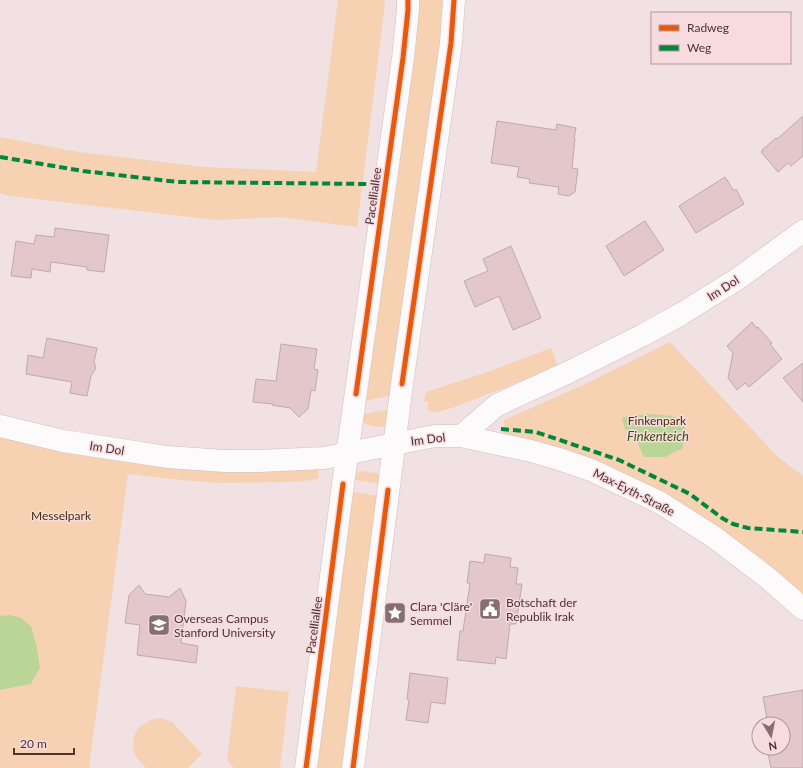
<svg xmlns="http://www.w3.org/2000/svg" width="803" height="768" viewBox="0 0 803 768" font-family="Lato,sans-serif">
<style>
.green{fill:#f6d2b2}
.water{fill:#bad596}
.building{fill:#e3c7cb;stroke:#bdaaac}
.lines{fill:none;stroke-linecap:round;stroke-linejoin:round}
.minor-casing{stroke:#d1bec0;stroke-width:23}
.tertiary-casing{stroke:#d1bec0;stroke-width:23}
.minor{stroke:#fdfafb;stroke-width:22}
.tertiary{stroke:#fdfafb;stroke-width:22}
.quiet{stroke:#00873e;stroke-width:4;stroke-dasharray:8 4;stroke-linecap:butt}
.cycleway-casing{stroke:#f7dbde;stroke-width:8}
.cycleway{stroke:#e8590c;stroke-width:5}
.labels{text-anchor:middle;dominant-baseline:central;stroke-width:3;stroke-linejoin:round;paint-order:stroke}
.street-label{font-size:12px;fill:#4c3235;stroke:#f7dbde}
.park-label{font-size:12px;fill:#472d07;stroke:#f7dbde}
.poi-label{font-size:12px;fill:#4c3235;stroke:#f7dbde;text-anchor:start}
.water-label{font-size:13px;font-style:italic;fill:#365212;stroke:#f7dbde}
</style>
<rect width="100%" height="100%" fill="#f1e1e3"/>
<path class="green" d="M 338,0 L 385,0 L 384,11 L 357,227 L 281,217 L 216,220 L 10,196 L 0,193 L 0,137 L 79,152 L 205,167 L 316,172 Z
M 417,0 L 443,0 L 439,55 L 393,395 L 365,401 Z
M 670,342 L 778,457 L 803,476 L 803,599 L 647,484 L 602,463 L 504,438 L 504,420 L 581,386 Z
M 551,348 L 558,367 L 452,408 L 437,412 L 428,411 L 428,402 L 424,401 L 426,392 L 488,372 Z
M 391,409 L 386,427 C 381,427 365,427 363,421 C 363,420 363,416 364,414 Z
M 0,436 L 63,451 L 122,461 L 162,467 L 319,467 L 318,479 L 296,482 L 217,483 L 182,480 L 128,474 L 89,768 L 0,768 L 0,690 L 31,684 L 40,668 L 37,647 L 31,626 L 10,615 L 0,616 Z
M 360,471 L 377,473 L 380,474 L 381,484 L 355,480 C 355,476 355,473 360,471 Z
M 353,492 L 379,496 L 343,768 L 315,768 Z
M 236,686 L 289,692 L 280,768 L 234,768 L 227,760 Z
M 157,718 L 164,719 L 172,722 L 202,754 L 188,768 L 146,768 C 143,764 137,760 135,755 C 131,746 133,732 142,725 C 146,722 151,720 157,718 Z"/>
<path class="water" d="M 649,414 L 671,416 L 684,419 L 685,429 L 683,448 L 665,457 L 644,457 L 637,441 L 625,429 L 622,417 Z
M 10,615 L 21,618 L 31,626 L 37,647 L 40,668 L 31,684 L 0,690 L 0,616 Z"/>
<path class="building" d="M 803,116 L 803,156 L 791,166 L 788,163 L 778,172 L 761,152 L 763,151 L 762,150 L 776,138 L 777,139 Z
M 497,121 L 556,130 L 557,124 L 576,128 L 574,138 L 575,138 L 572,168 L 578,169 L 575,192 L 569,196 L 558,194 L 559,187 L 529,183 L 530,179 L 517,177 L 519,167 L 491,163 Z
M 725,177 L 734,191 L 736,189 L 744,204 L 696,233 L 679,206 Z
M 645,221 L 664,250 L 624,276 L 606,246 Z
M 55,228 L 109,235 L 104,272 L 87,270 L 87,267 L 51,262 L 50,272 L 32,269 L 31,278 L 11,276 L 16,241 L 34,244 L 36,235 L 54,237 Z
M 511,246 L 541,318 L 513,330 L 499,296 L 475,307 L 464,281 L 488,271 L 483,259 Z
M 752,322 L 756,328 L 758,327 L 772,343 L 770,344 L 782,359 L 749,387 L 745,383 L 737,390 L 728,378 L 733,353 L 727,346 Z
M 47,338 L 97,348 L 94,362 L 96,368 L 91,376 L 87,396 L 70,393 L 72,382 L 26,374 L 28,355 L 43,358 Z
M 281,344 L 317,349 L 314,369 L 318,370 L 315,391 L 311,390 L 308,409 L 299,417 L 290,408 L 272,405 L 273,404 L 253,402 L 256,379 L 276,381 Z
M 803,363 L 803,402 L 783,378 Z
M 485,554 L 511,558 L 510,567 L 518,568 L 516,584 L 522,584 L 516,624 L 510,624 L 506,659 L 496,657 L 495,664 L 457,660 L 460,631 L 463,631 L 470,583 L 467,583 L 470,561 L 484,563 Z
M 139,585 L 145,594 L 169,597 L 180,588 L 186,601 L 181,643 L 198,646 L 196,663 L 137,655 L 140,625 L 125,623 L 129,595 Z
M 410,673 L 448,678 L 445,704 L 431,702 L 428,723 L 406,720 L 409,700 L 407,699 Z
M 803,690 L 803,768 L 771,768 L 767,748 L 783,748 L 783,724 L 768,724 L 763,697 Z"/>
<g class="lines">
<g class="minor-casing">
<path id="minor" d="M 0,426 L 63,441 L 96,446 L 167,457 L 225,461 L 259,461 L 324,458 L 435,436 L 461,436 L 531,451 L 559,459 L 591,470 L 659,502 L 714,537 L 769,579 L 803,609
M 461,436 L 497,405 L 569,372 L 643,335 L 681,314 L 739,278 L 803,231"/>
</g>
<g class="tertiary-casing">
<path id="tertiary" d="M 306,768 L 343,484 L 403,58 L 408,10 L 408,0
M 353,768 L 402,384 L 451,43 L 454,0"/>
</g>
<use href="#minor" class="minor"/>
<use href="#tertiary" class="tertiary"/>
<path class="quiet" d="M 0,157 L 83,171 L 178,182 L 367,184
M 501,429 L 536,432 L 619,460 L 690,494 L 722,518 L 733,524 L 748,528 L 803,532"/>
<g class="cycleway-casing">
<path id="cycleway" d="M 402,384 L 451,43 L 454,0
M 356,394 L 403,58 L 408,10 L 408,0
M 306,768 L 343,484
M 353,768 L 388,490"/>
</g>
<use href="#cycleway" class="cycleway"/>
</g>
<defs>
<g id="civic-square" transform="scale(1.15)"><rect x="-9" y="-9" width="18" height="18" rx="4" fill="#866f72" stroke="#f7dbde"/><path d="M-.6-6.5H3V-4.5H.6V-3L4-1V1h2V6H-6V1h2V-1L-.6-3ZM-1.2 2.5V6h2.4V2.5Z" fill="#fff"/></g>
<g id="sight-square" transform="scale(1.15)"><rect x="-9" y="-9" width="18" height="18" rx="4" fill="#866f72" stroke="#f7dbde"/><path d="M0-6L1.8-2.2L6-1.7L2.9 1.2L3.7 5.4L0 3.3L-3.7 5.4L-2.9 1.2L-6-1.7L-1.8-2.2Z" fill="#fff"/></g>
<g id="university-square" transform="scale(1.15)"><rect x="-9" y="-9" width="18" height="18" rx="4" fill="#866f72" stroke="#f7dbde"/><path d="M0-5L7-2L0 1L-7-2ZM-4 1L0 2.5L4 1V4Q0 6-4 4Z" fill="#fff"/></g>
</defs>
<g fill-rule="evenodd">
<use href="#civic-square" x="490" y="609"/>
<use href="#sight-square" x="395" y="613"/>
<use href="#university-square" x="159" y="625"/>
</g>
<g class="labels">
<g class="street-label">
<text transform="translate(373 196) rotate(-82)">Pacelliallee</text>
<text transform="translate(723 288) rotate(-33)">Im Dol</text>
<text transform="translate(428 439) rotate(-7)">Im Dol</text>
<text transform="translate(107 448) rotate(9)">Im Dol</text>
<text transform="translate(634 492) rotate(27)">Max-Eyth-Straße</text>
<text transform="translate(314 625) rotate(-82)">Pacelliallee</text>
</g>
<g class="park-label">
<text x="657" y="420">Finkenpark</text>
<text x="61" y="515">Messelpark</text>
</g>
<g class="poi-label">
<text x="506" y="602">Botschaft der<tspan x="506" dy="14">Republik Irak</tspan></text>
<text x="410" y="606">Clara 'Cläre'<tspan x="410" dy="14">Semmel</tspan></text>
<text x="174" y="618">Overseas Campus<tspan x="174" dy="14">Stanford University</tspan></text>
</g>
<g class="water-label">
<text x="658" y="436">Finkenteich</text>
</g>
</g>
<rect x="651" y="12" width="140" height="52" fill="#f7dbde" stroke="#b3979a"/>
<rect x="659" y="25" width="20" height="6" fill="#e8590c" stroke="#b3979a"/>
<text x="687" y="32" font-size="12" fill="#4c3235">Radweg</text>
<rect x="659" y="45" width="20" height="6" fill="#00873e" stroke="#b3979a"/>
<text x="687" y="52" font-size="12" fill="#4c3235">Weg</text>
<g transform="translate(771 736) rotate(170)"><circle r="19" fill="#f7dbde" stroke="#b3979a"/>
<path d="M0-3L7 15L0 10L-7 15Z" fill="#866f72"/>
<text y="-6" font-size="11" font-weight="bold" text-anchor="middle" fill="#4c3235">N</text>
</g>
<path d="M14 748v6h60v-6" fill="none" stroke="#4c3235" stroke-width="2"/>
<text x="20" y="748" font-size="12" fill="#4c3235" stroke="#f7dbde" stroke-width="3" paint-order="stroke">20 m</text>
</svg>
